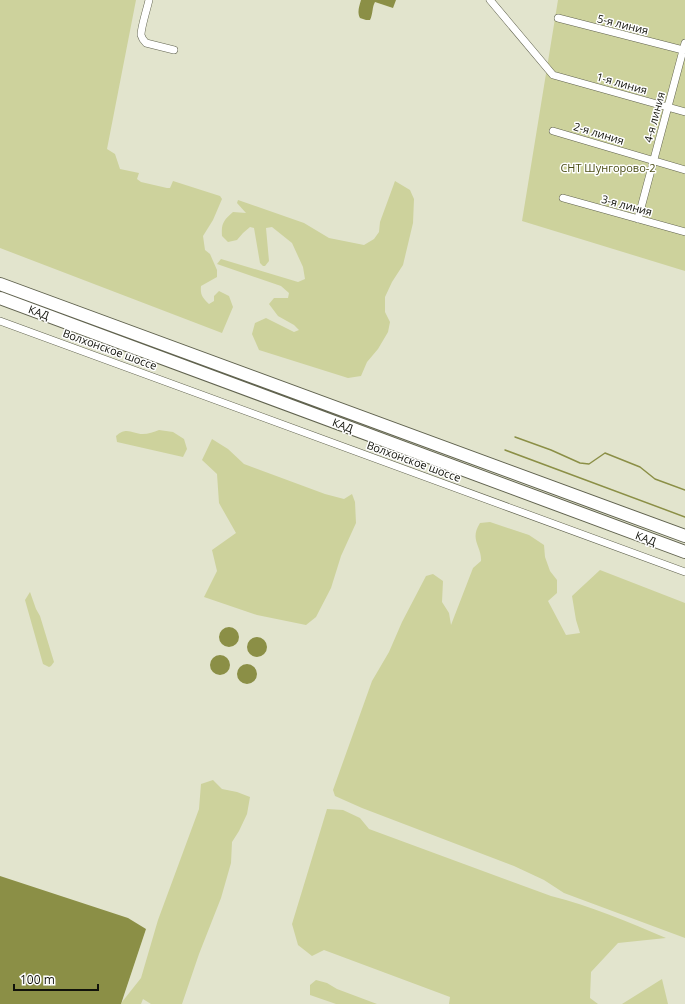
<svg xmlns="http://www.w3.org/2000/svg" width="685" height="1004" viewBox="0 0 685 1004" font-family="'Open Sans',sans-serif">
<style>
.green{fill:#cdd29c}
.water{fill:#8b8f46}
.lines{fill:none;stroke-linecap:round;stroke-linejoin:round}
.stream{stroke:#8b8f46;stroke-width:1.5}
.minor-casing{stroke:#61634f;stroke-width:8}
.motorway-casing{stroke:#61634f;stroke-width:14}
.minor{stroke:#fff;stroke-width:7}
.motorway{stroke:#fff;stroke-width:12}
.labels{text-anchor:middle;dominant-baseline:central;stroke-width:3;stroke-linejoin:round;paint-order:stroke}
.street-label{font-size:11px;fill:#11120a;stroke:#fff}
.park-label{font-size:11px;fill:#4b4e16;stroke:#fff}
</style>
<rect width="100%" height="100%" fill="#e2e4cd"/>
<path class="green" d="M 0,0 L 136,0 L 107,149 L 115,154 L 120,169 L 139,173 L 137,179 L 141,182 L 167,188 L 170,188 L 173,181 L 220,196 L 222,199 L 213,220 L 203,236 L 205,250 L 210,254 L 217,270 L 217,277 L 201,286 C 200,295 203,298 209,304 L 214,301 L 214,296 L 219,291 L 229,296 L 233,307 L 222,333 L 0,248 Z
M 558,0 L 685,0 L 685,271 L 522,221 Z
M 395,181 L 410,190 L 414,199 L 413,223 L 403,265 L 392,282 L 385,297 L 385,312 L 390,322 L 388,332 L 378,349 L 367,362 L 361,376 L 348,378 L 259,350 L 252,334 L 255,323 L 266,318 L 294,332 L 299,330 L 294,325 L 278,316 L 269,304 L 274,298 L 288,298 L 289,293 L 281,286 L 217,264 L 221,259 L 298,282 L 305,279 L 303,267 L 292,243 L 272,227 L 266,228 L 269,261 L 265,266 L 263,266 L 260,263 L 254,228 L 250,227 L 243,233 L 237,240 L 228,242 L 222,236 C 221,223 224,220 233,212 L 246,213 L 237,203 L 238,200 L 304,223 L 329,238 L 364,245 L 374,239 L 379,232 L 380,222 Z
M 159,430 L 173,432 L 184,439 L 187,449 L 183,457 L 117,442 L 116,436 C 127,426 132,434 143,434 C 148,434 154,432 159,430 Z
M 212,439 L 228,449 L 244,464 L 325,494 L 344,499 L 352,494 L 355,502 L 356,523 L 341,556 L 331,588 L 316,617 L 306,625 L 257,615 L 204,597 L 217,571 L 212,550 L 236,533 L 219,503 L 217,474 L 202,460 Z
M 490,522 L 529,535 L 544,545 L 545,557 L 550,571 L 557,580 L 557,593 L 548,601 L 566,635 L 580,633 L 576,620 L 572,596 L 600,570 L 685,603 L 685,938 L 564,893 L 544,880 L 514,866 L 362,808 L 335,796 L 333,790 L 372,681 L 389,652 L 402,622 L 426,576 L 433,574 L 443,581 L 442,602 L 449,613 L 451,625 L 473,568 L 481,561 C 482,546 469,540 480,523 Z
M 30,592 L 36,609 L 40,616 L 54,662 L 51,666 L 49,667 L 43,664 L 25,600 Z
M 213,780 L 222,789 L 237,792 L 250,797 L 247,814 L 239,831 L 232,842 L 231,863 L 221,898 L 199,954 L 182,1004 L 151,1004 L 143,999 L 141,1004 L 121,1004 L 122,1002 L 141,978 L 158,920 L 199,809 L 201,784 Z
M 327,809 L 343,810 L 360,818 L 369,829 L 551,896 C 591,906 628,922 666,938 L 618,943 L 591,972 L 590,998 L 598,1004 L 449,1004 L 450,997 L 324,950 L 312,956 L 298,945 L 292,924 Z
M 662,979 L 668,1004 L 622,1004 Z
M 316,980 L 327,983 L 337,989 L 377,1004 L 336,1004 L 310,995 L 310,985 Z"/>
<path class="water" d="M 361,0 L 396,0 L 393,8 L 375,2 C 372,7 373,14 370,20 L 366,20 L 360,18 C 357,12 359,7 361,0 Z
M219 637a10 10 0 1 1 20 0a10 10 0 1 1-20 0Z
M247 647a10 10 0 1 1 20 0a10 10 0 1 1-20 0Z
M210 665a10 10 0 1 1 20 0a10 10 0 1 1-20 0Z
M237 674a10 10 0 1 1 20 0a10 10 0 1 1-20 0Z
M 0,876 L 128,918 L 146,929 L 121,1004 L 0,1004 Z"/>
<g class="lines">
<path class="stream" d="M 515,437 L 551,450 L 580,463 L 589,464 L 605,453 L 640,467 L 655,479 L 685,490
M 505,450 L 685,517"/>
<g class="minor-casing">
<path id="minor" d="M 149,0 C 147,9 141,27 141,35 C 142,39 144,41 146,43 L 174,50
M 490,0 L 553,75 L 685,112
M 558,18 L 683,50
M 553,131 L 685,170
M 563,198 L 685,232
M 638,219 L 685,43
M 0,321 L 685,572"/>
</g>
<g class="motorway-casing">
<path id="motorway" d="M 0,284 L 685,536
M 0,298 L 685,552"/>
</g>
<use href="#minor" class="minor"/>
<use href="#motorway" class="motorway"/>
</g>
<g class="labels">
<g class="street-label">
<text transform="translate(623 24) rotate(14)">5-я линия</text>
<text transform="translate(622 83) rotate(16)">1-я линия</text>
<text transform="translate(654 117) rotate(-75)">4-я линия</text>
<text transform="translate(599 133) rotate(17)">2-я линия</text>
<text transform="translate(627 205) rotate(15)">3-я линия</text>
<text transform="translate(39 312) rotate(20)">КАД</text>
<text transform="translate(110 349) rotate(20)">Волхонское шоссе</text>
<text transform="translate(343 425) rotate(20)">КАД</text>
<text transform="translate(414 461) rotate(20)">Волхонское шоссе</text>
<text transform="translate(646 538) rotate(20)">КАД</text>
</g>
<g class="park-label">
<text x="608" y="167">СНТ Шунгорово-2</text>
</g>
</g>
<path d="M14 984v6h84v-6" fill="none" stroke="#11120a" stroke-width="2"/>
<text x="20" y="984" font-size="12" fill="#11120a" stroke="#ffffff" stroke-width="3" paint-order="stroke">100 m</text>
</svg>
